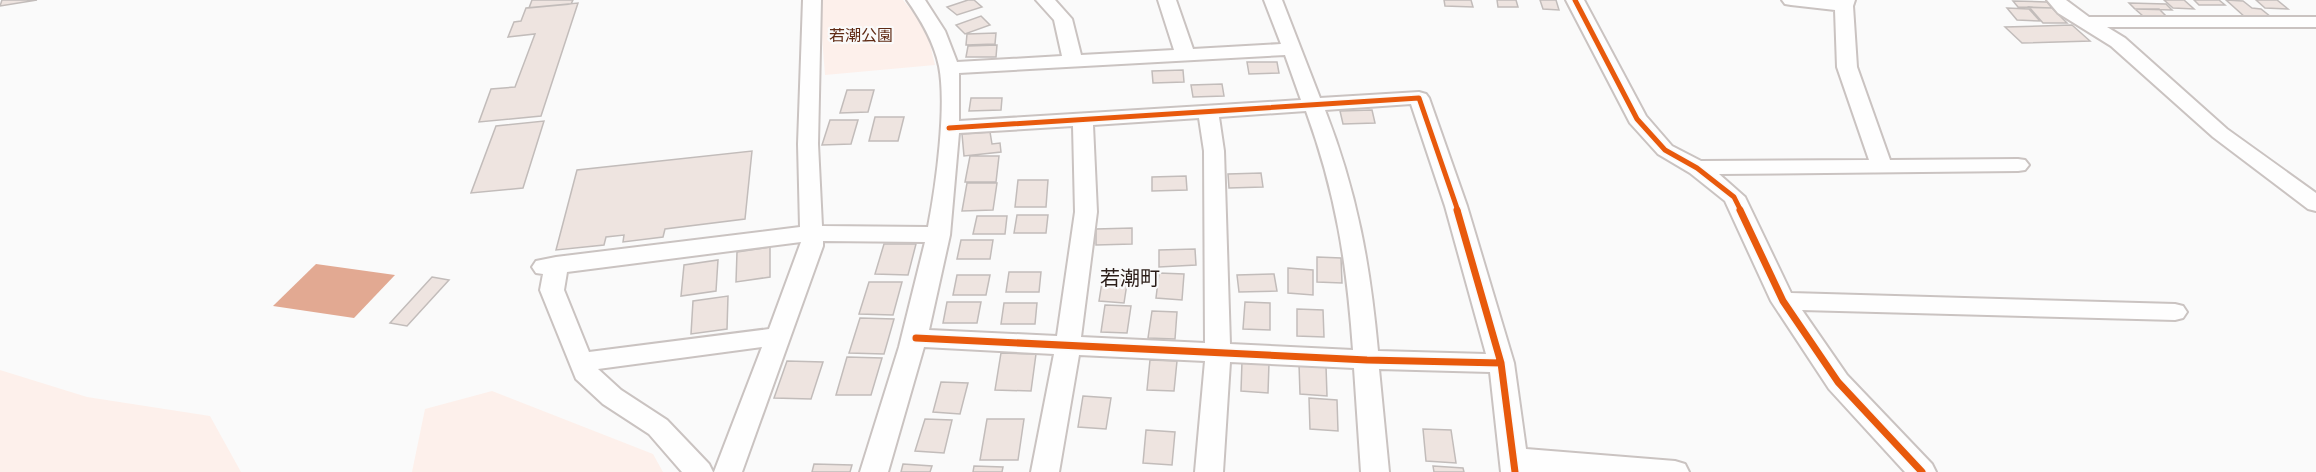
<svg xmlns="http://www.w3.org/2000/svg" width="2316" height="472" viewBox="0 0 2316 472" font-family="Signika,'Noto Sans JP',sans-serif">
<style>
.green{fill:#fdf0eb}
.water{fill:#e2a992}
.building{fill:#eee4e0;stroke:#c2bcba;stroke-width:1.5}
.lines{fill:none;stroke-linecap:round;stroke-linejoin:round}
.minor-casing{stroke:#cac3c1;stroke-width:4}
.minor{fill:#fefefe;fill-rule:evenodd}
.cycleway-far1-casing{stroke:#fafafa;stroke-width:8}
.cycleway-casing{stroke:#fafafa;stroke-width:10}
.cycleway-far1{stroke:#e8590c;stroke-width:5}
.cycleway{stroke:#e8590c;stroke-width:7}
.labels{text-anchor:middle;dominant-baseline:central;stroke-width:4.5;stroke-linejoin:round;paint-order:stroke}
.park-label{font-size:16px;fill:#602b15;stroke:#fafafa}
.quarter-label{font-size:20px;fill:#2b1d18;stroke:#fafafa}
</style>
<rect width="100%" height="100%" fill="#fafafa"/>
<path class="green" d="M 819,0 L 903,0 L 926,28 L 935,65 L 825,75 Z
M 0,370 L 87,397 L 210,416 L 241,472 L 0,472 Z
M 492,391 L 653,454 L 663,472 L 412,472 L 425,409 Z"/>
<path class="water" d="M 316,264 L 395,275 L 354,318 L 273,306 Z"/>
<path class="building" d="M 2,0 L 37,0 L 0,6 Z
M 532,0 L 573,0 L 571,4 L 529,8 Z
M 968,0 L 974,0 L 982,7 L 957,15 L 947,7 Z
M 1444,0 L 1471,0 L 1473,7 L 1445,6 Z
M 1497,0 L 1516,0 L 1518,7 L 1498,7 Z
M 1540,0 L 1556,0 L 1559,10 L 1543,9 Z
M 2164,0 L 2184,0 L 2194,9 L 2173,8 Z
M 2194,0 L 2219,0 L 2225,5 L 2199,5 Z
M 2226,0 L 2243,1 L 2252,8 L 2261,9 L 2271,17 L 2245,17 Z
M 2256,0 L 2277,0 L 2288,9 L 2265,8 Z
M 2013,1 L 2047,2 L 2052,8 L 2018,7 Z
M 578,3 L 541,116 L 479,122 L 491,89 L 515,87 L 535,34 L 508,37 L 514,22 L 521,21 L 526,8 Z
M 2129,3 L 2166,4 L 2172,10 L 2135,9 Z
M 2029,7 L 2052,8 L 2067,23 L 2043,23 Z
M 2007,8 L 2029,9 L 2040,21 L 2017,20 Z
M 2135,9 L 2159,9 L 2167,17 L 2143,16 Z
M 981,16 L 990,25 L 965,34 L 956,25 Z
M 2072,25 L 2090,41 L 2022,43 L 2005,27 Z
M 996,33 L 995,44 L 966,45 L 967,34 Z
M 997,45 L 996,57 L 966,57 L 968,46 Z
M 1247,62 L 1277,62 L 1279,73 L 1249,74 Z
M 1183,70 L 1184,82 L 1153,83 L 1152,71 Z
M 1222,84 L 1224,96 L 1193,97 L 1191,85 Z
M 847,90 L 874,90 L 868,112 L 840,113 Z
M 971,98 L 1002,98 L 1001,110 L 969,111 Z
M 1372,110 L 1375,123 L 1343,124 L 1340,111 Z
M 875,117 L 904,117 L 898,141 L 869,141 Z
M 830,120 L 858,120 L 851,144 L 822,145 Z
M 544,121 L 523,188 L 471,193 L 496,126 Z
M 990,132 L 992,144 L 1000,143 L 1001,152 L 964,156 L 962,134 Z
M 752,151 L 745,219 L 665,229 L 663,237 L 623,242 L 624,235 L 606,237 L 604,245 L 556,250 L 577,170 Z
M 970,156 L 999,156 L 996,182 L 965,182 Z
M 1261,173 L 1263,187 L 1229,188 L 1228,174 Z
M 1186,176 L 1187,190 L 1152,191 L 1152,177 Z
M 1018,180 L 1048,180 L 1046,207 L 1015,207 Z
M 967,183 L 997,183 L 993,210 L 962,211 Z
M 1017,215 L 1048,215 L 1046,233 L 1014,233 Z
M 977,216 L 1007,216 L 1005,234 L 973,234 Z
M 1132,228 L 1132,244 L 1096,245 L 1096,229 Z
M 961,240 L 993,240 L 990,259 L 957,259 Z
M 884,244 L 916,244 L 908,275 L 875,274 Z
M 770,247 L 770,277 L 736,282 L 737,252 Z
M 1195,249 L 1196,265 L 1159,267 L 1159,250 Z
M 1317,257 L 1341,258 L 1342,283 L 1317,282 Z
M 718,260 L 716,291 L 681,296 L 684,265 Z
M 1288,268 L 1313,270 L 1313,295 L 1288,293 Z
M 1009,272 L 1041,272 L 1039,292 L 1006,292 Z
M 1159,273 L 1184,274 L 1182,300 L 1156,298 Z
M 1274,274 L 1277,291 L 1239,292 L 1237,275 Z
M 957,275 L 990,275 L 986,295 L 953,295 Z
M 1103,276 L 1128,277 L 1124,303 L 1099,301 Z
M 432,277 L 449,280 L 407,326 L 390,323 Z
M 869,282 L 902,282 L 893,315 L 859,314 Z
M 728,296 L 727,329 L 691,334 L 693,301 Z
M 947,302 L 981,302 L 977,323 L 943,323 Z
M 1245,302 L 1270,303 L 1270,330 L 1243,329 Z
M 1004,303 L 1037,303 L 1035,324 L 1001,324 Z
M 1105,305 L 1131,306 L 1127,333 L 1101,332 Z
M 1297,309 L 1323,310 L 1324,337 L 1297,336 Z
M 1152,311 L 1177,312 L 1175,339 L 1148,338 Z
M 860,318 L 894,319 L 884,354 L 849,353 Z
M 1001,353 L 1036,354 L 1031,391 L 995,390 Z
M 847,357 L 882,358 L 871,395 L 836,395 Z
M 1150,360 L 1177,361 L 1174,391 L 1147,390 Z
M 787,361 L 823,362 L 811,399 L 774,398 Z
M 1242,361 L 1269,363 L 1268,393 L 1241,391 Z
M 1299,364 L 1326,366 L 1327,396 L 1300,394 Z
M 941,382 L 968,383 L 960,414 L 933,412 Z
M 1083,396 L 1111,398 L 1106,429 L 1078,427 Z
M 1309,398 L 1337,400 L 1338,431 L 1310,429 Z
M 925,419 L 952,420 L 944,453 L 915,451 Z
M 987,419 L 1024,419 L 1018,460 L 980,460 Z
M 1423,429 L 1451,430 L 1456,463 L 1426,461 Z
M 1146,430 L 1175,432 L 1172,465 L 1143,463 Z
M 814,464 L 852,465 L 850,472 L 812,472 Z
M 903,464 L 932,466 L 930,472 L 901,472 Z
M 974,466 L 1003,467 L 1002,472 L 973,472 Z
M 1433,466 L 1463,468 L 1464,472 L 1434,472 Z"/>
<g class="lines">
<g class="minor-casing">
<path id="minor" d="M 803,0 L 821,0 L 818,144 L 822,226 L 928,227 C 936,186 947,106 939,66 C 934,42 921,20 907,0 L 925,0 L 945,31 L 957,62 L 1062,56 L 1054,20 L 1036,0 L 1055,0 L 1072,19 L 1081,55 L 1174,50 L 1158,0 L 1176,0 L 1193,49 L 1281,44 L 1264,0 L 1282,0 L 1320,98 L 1419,92 L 1426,94 L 1429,98 L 1467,206 L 1514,363 L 1526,449 L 1675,461 L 1685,464 L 1689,472 L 1501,472 L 1490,372 L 1379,369 L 1389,472 L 1361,472 L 1354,368 L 1230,362 L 1223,472 L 1195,472 L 1205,361 L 1079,355 L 1059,472 L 1031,472 L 1054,354 L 924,347 L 888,472 L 860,472 L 899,347 L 925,242 L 823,241 L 823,246 L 742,472 L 714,472 L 762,347 L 598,369 L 621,390 L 667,420 L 709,464 L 713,472 L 682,472 L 649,434 L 603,404 L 576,379 L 540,290 L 543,274 L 536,273 L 532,267 L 536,261 L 556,257 L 800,227 L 798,144 ZM 1285,55 L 1301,100 L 959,121 L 959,73 ZM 1411,104 L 1445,206 L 1486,354 L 1378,351 C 1370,264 1357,192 1325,110 ZM 1306,111 C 1336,193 1347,264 1353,350 L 1230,344 L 1224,151 L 1219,117 ZM 1199,118 L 1204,151 L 1205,343 L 1081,337 L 1097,212 L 1093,125 ZM 1073,126 L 1075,212 L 1057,336 L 929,330 L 950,235 L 959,133 ZM 801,242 L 769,329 L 589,352 L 564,290 L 567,272 Z
M 1566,0 L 1584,0 L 1646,116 L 1672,146 L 1701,161 L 1869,160 L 1837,67 L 1835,10 L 1791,5 L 1785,4 L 1782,0 L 1855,0 L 1853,6 L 1857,67 L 1890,160 L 2018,159 L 2025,160 L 2029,165 L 2025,170 L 2018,171 L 1719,174 L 1745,197 L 1791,293 L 2175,304 L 2183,306 L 2187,312 L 2183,318 L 2175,320 L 1802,310 L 1847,375 L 1932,464 L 1936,472 L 1905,472 L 1829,389 L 1771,301 L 1725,201 L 1690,173 L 1658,154 L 1630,123 Z
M 2047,0 L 2066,0 L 2089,17 L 2316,17 L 2316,27 L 2107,27 L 2125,38 L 2227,129 L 2316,193 L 2316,211 L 2308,209 L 2213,137 L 2111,46 L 2058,13 Z"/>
</g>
<use href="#minor" class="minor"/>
<g class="cycleway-far1-casing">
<path id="cycleway-far1" d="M 1575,0 L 1637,119 L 1665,150 L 1697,168 L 1734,197 L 1741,211
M 949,128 L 1419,98 L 1458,211"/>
</g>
<g class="cycleway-casing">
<path id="cycleway" d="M 1457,210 L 1501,363 L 1515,472
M 1740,210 L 1783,301 L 1838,382 L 1922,472
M 916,338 L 1367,360 L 1501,363"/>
</g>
<use href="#cycleway-far1" class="cycleway-far1"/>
<use href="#cycleway" class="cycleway"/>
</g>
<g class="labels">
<g class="park-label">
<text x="861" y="36">若潮公園</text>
</g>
<g class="quarter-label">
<text x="1130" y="278">若潮町</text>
</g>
</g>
</svg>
